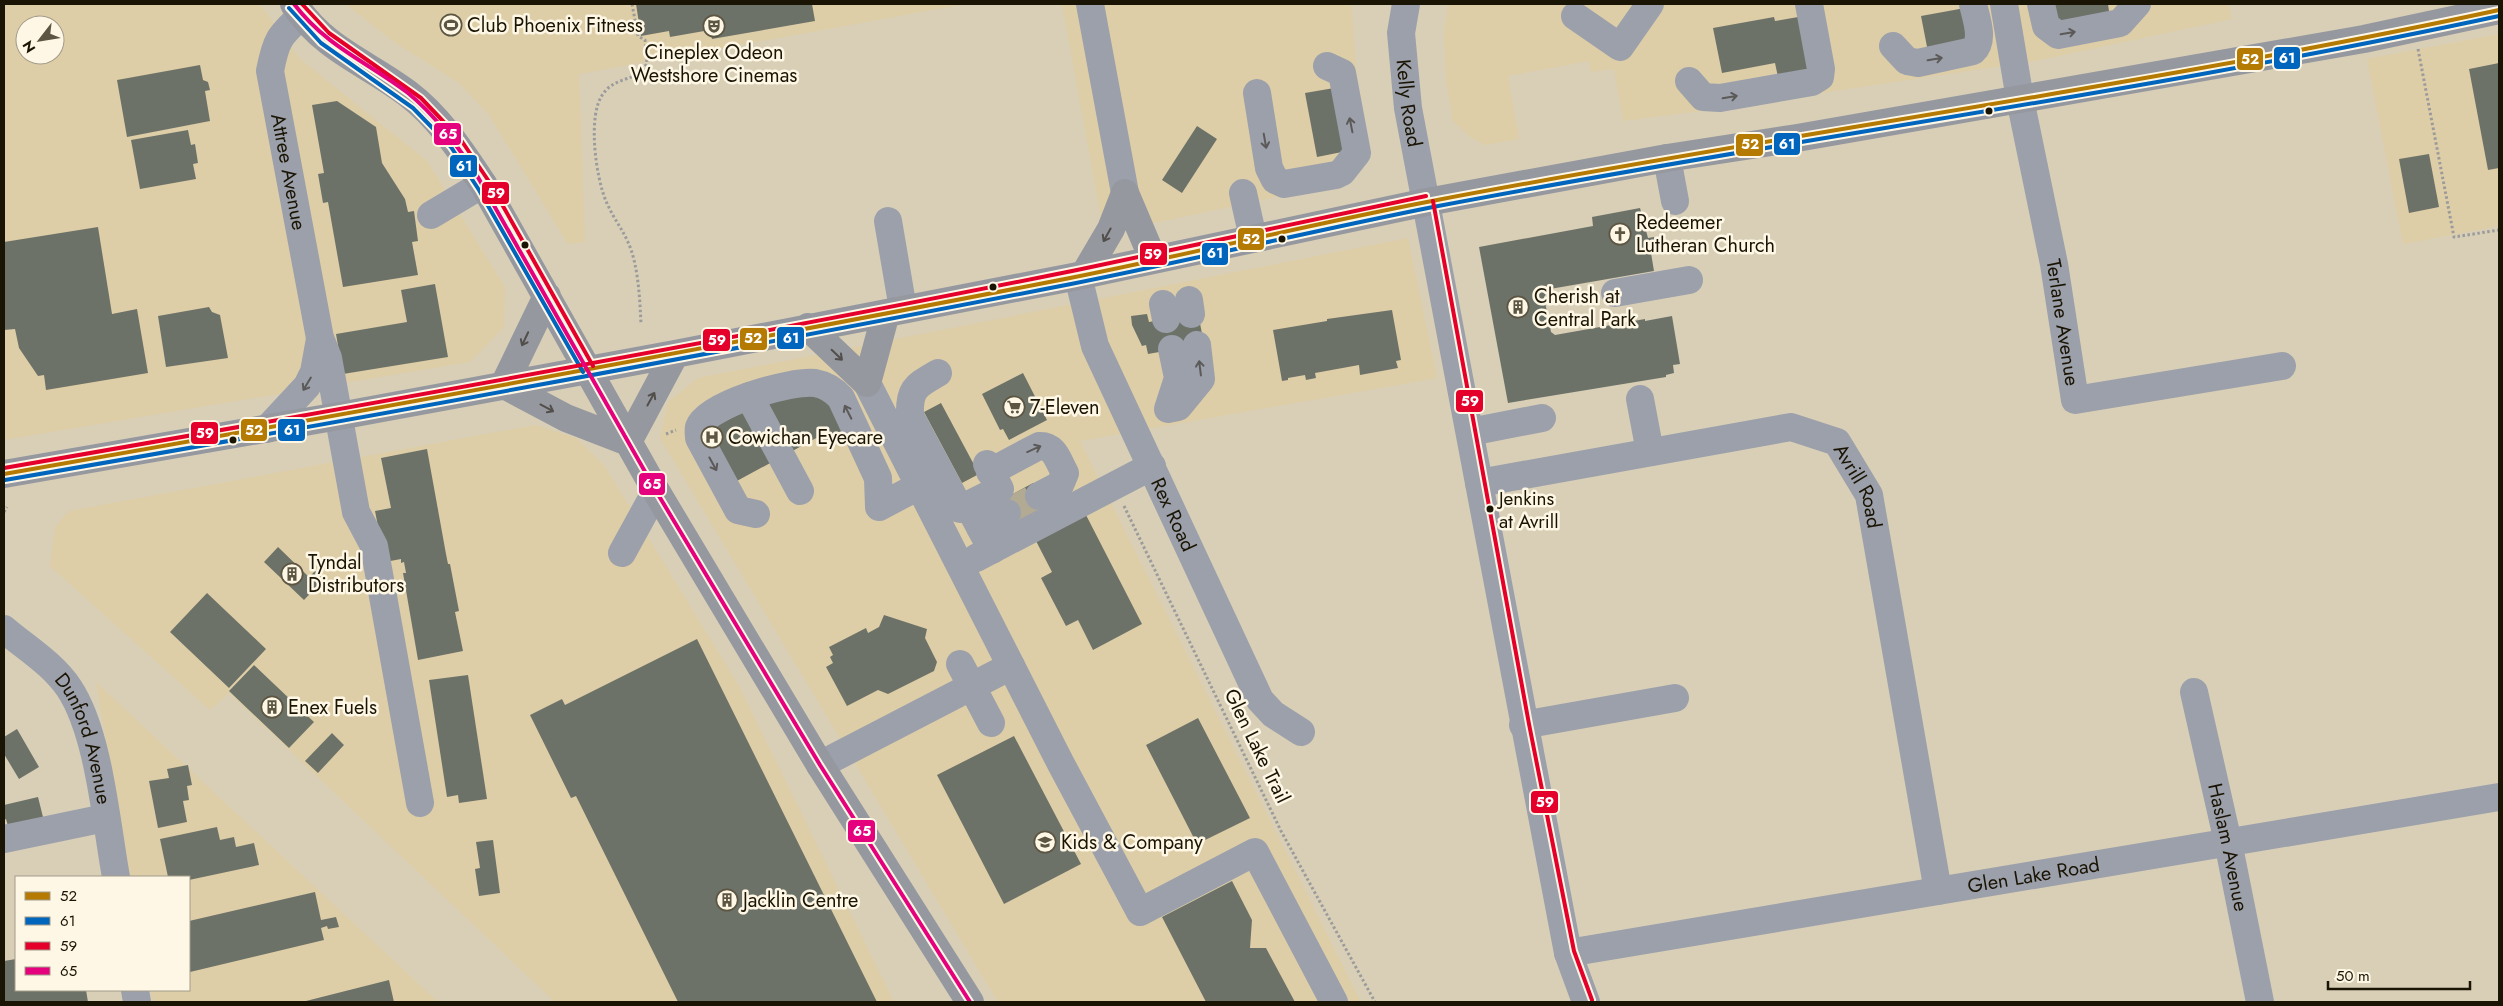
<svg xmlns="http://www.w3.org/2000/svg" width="2503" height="1006" viewBox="0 0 2503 1006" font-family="Jost,sans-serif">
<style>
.built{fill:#decea7;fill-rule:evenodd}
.building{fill:#6d7268}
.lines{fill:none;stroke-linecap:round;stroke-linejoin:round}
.minor-tunnel{stroke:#b2aa92;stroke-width:28;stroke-dasharray:28 14;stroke-linecap:butt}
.path{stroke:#9b9b9c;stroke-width:3;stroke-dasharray:2.5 2.5;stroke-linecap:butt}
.minor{stroke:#9ca0ab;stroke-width:28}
.major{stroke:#9698a0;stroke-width:28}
.bus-1-casing{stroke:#fef7e5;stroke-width:8}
.bus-2-casing{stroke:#fef7e5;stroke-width:8}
.bus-3-casing{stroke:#fef7e5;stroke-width:8}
.bus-4-casing{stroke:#fef7e5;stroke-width:8}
.bus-1{stroke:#b57a01;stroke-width:4}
.bus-2{stroke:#0065bd;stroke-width:4}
.bus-3{stroke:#e4002b;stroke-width:4}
.bus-4{stroke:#e5007d;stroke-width:4}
.oneway{stroke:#5b5a58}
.oneway2{stroke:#524f4a}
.bus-dot{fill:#1a1404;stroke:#fef7e5;stroke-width:2}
.labels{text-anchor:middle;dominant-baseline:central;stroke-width:5;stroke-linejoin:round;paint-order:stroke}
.bus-label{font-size:19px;fill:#1a1404;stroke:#fef7e5;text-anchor:start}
.poi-label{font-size:20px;fill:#1a1404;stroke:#fef7e5;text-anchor:start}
.street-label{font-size:20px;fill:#1a1404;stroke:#fef7e5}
.line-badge{stroke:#fef7e5;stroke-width:2}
.badge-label{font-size:14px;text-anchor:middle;font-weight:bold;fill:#fff}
</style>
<rect width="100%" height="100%" fill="#d8cfb6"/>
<path class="built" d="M 4,4 L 260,4 L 300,59 L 427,161 L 505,287 L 504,327 L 470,362 L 4,440 ZM 25,25 L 55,25 L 55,55 L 25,55 Z
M 345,4 L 966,4 L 579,74 L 585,242 L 568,244 L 489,115 L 459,83 L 397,44 Z
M 1062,4 L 1351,4 L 1364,157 L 1340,183 L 1104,234 Z
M 1448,4 L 2229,4 L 2232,19 L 2035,61 L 1708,110 L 1623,121 L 1614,69 L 1591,72 L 1589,61 L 1508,76 L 1519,139 L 1485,145 L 1470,137 L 1453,121 L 1446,79 L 1444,32 Z
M 2499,34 L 2499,226 L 2403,244 L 2367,59 Z
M 1408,238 L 1437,378 L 1080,441 L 1361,1002 L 998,1002 L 660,438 L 668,402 L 698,378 Z
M 535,425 L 576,438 L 604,465 L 739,686 L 894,1002 L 555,1002 L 229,693 L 210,710 L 50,566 L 55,527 L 69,511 Z
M 96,682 L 438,1002 L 153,1002 L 150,990 L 189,990 L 189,877 L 130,877 Z"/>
<path class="building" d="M 636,4 L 812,4 L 815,21 L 712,39 L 710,30 L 670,37 L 669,31 L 641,36 Z
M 2051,4 L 2108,4 L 2110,18 L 2055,28 Z
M 1965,8 L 1972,44 L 1928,52 L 1921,16 Z
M 1804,16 L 1814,71 L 1778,77 L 1775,63 L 1722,73 L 1713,28 L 1774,17 L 1775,21 Z
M 2499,63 L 2499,168 L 2488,170 L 2469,69 Z
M 200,65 L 203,80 L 208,82 L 210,90 L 205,91 L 210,121 L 127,137 L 117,80 Z
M 1340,87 L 1352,150 L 1317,157 L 1305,93 Z
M 337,101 L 376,127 L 382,163 L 405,199 L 408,212 L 414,211 L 418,241 L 412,242 L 418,275 L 343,287 L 328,202 L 323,203 L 318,174 L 324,173 L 312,105 Z
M 1197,126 L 1217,139 L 1182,193 L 1162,180 Z
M 188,130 L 191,145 L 195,144 L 198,163 L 193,164 L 196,179 L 140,189 L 131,140 Z
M 2429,154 L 2439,207 L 2409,213 L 2399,159 Z
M 1640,208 L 1648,238 L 1654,237 L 1656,252 L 1651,253 L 1654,271 L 1550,289 L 1544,297 L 1551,332 L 1555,335 L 1645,319 L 1645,321 L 1672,316 L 1680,364 L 1673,365 L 1674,373 L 1666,375 L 1666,377 L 1508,403 L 1479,247 L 1593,226 L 1592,217 Z
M 98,227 L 112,314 L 137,309 L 148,373 L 46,390 L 44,375 L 38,376 L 19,348 L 15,329 L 4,330 L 4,242 Z
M 435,284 L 448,357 L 343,374 L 336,334 L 407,322 L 401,290 Z
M 209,307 L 212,312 L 220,315 L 228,358 L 166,367 L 158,316 Z
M 1392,310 L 1401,360 L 1396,361 L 1398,368 L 1360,375 L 1359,365 L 1315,373 L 1316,378 L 1306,380 L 1305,375 L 1288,378 L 1288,380 L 1282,381 L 1273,330 L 1327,321 L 1327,319 Z
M 1198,313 L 1204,344 L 1148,354 L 1146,345 L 1142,346 L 1132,325 L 1131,316 L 1147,314 L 1149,322 Z
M 1023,373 L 1047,420 L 1009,440 L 1003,429 L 1000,430 L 982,394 Z
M 830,392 L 849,432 L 825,445 L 820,436 L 735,482 L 704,428 L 722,423 L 779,393 Z
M 941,403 L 979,474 L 962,483 L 924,412 Z
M 427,449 L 446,554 L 448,564 L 450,564 L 459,611 L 455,612 L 463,651 L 418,660 L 403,573 L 406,573 L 404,562 L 401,563 L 401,559 L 385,562 L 375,511 L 391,508 L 381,458 Z
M 1033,483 L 1043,503 L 1010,520 L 1000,501 Z
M 1086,515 L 1142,624 L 1093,650 L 1078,620 L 1066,626 L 1041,578 L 1052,572 L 1036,541 Z
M 278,547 L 309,577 L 315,571 L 324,579 L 304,600 L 264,562 Z
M 207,593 L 266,649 L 229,688 L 170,632 Z
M 884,615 L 927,629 L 925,638 L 937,662 L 934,671 L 888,694 L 878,690 L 847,706 L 826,667 L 833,663 L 830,657 L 833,655 L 829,647 L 866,628 L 868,633 L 879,627 Z
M 697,639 L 877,1002 L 678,1002 L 576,796 L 571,798 L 530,715 L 562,699 L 565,705 Z
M 254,665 L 314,722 L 289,748 L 229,691 Z
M 468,675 L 487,799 L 459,803 L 458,795 L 447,797 L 429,680 Z
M 1198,718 L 1250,818 L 1197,844 L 1146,745 Z
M 17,729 L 39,767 L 19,779 L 4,754 L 4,737 Z
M 332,733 L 344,745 L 318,773 L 305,761 Z
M 1014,736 L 1081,864 L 1004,904 L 937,775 Z
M 188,765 L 192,785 L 187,786 L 189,800 L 183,801 L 187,822 L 158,828 L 149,781 L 169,778 L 167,769 Z
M 38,797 L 45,825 L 10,833 L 6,819 L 4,820 L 4,805 Z
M 217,827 L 220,840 L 234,837 L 236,847 L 254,843 L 259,865 L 189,880 L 189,877 L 168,877 L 160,839 Z
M 493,840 L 500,893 L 479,896 L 475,869 L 480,868 L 476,842 Z
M 1232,881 L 1252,920 L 1250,948 L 1266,948 L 1295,1002 L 1206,1002 L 1162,917 Z
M 315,892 L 321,920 L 336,917 L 339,927 L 328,929 L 327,926 L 321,928 L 324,940 L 190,972 L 189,921 Z
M 16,959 L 16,990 L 86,990 L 88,1002 L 4,1002 L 4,961 Z
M 389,980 L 394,1002 L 302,1002 Z"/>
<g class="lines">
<path class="minor-tunnel" d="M 1007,513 L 1039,496"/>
<path class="path" d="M 632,4 L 638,36 L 645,40 L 647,63 L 642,72 C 629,80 612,80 603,94 C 587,115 596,178 606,201 C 615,223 628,234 634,260 C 639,281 640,303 641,324
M 2418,49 L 2454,237 L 2499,230
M 666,434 L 676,430
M 1124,506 L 1281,831 L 1375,1002
M 4,512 L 7,507"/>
<g class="minor">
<path d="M 1090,4 L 1125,193"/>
<path id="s1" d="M 1406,4 L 1401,33 L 1408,108 L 1568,953 L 1586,1002"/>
<path id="s2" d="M 2004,4 L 2020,99 L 2054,264 L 2075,400 L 2282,366"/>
<path d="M 2041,4 L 2046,26 L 2058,35 L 2120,23 L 2137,4"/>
<path id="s3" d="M 302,15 C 279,36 276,40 270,71 L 320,338 L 328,358 L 356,512 L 374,546 L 420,803"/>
<path d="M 1575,16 L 1620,47 L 1650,4"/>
<path d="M 1893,46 L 1907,61 L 1918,63 L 1973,51 C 1985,40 1976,18 1973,4"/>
<path d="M 1689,81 L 1703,97 L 1720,98 L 1812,82 L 1820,77 L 1821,69 L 1809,4"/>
<path d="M 1257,93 L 1269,168 L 1275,180 L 1284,184 L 1336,175 L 1342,172 L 1357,153 L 1342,73 L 1327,66"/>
<path d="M 1667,158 L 1675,201"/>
<path d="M 1243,193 L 1253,238"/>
<path d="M 431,215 L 483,184"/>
<path d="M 888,221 L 903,309"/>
<path id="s4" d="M 1078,276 L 1095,346 L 1260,700 L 1273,714 L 1301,732"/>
<path d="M 1615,293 L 1689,280"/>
<path d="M 1189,300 L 1191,314"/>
<path d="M 1163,304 L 1166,319"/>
<path d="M 1172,349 L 1178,378 L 1168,409 L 1178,407 L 1201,379 L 1197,345"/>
<path d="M 938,373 C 916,386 909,388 910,416 L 960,509 L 968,505 L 992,550"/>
<path d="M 867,383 L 1061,764 L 1140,912 L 1255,852 L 1334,1002"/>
<path d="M 749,396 L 800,491"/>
<path d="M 1640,399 L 1650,452"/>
<path d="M 267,429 L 307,386 L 314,372 L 320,339"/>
<path d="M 1470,432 L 1542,418"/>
<path d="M 990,472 L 1039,446 C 1055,445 1058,461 1065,473 L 1060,485 L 1039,496"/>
<path id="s5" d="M 1479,483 L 1791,427 L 1837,442 L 1869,495 L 1938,891"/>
<path d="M 968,505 L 1000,489 L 987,464"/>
<path d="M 756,514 L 738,510 L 699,438 C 699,435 698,430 699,427 C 707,404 792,380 815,383 C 826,385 834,390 841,398 L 878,478 L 879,507 L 919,486"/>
<path d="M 980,527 L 1007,513"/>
<path d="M 622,553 L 656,491"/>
<path d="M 976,558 L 1152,466"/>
<path id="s6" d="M 4,629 C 26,648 52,663 69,688 C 99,733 106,822 116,877"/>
<path d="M 960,664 L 991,723"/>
<path id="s7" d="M 2194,692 L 2228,842 L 2260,1002"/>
<path d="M 1523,725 L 1675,698"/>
<path d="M 820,765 L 1011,666"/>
<path d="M 4,839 L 105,818"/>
<path id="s8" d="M 1568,953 L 2499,797"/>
<path d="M 135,990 L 137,1002"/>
</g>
<path class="major" d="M 294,4 C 326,51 366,62 407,93 C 439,117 461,151 483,184 L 656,491 L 820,765 L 970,1002
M 1125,193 L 1153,259
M 1084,275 L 1111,229 L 1125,193
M 808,327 L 867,383 L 886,313
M 504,385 L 566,418 L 628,442
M 504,385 L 547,296
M 628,442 L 675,354
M 4,474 L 339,416 L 675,354 L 1078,276 L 1427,202 L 1667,158 L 1797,138 L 2364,39 L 2499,10"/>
<g class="bus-1-casing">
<path id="bus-1" d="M 4,474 C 360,412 716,347 1070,278 C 1191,254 1311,224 1432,201 C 1787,133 2146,86 2499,10"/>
</g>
<g class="bus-2-casing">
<path id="bus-2" d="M 289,8 L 321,43 L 413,108 L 451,147 L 479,190 L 583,372
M 5,480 C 361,419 716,353 1071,284 C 1192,260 1312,231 1433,207 C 1787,139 2146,92 2499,16"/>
</g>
<g class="bus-3-casing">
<path id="bus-3" d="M 302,4 L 329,33 L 421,98 L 461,140 L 490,183 L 593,366
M 1433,201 L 1529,724 L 1574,951 L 1592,1000
M 4,468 C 362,406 720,342 1077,270 C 1193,246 1309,221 1426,196"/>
</g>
<g class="bus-4-casing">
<path id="bus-4" d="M 294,4 C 328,48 366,61 408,93 C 435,115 455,143 475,172 L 656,491 L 820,765 L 970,1002"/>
</g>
<use href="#bus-1" class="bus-1"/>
<use href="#bus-2" class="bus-2"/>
<use href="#bus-3" class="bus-3"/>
<use href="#bus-4" class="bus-4"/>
</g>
<defs><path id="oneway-shaft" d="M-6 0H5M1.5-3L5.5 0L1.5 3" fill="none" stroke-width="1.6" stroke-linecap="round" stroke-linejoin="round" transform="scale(1.25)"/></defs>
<g class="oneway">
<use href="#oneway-shaft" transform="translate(2068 33) rotate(-10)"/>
<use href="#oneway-shaft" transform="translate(1935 59) rotate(-10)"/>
<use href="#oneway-shaft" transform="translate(1730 97) rotate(-10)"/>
<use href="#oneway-shaft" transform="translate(1351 125) rotate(-101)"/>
<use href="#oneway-shaft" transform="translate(1265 141) rotate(80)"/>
<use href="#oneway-shaft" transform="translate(1200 368) rotate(-97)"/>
<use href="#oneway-shaft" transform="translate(307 384) rotate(121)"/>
<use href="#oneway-shaft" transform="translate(848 412) rotate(-117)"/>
<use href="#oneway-shaft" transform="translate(1034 449) rotate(-24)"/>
<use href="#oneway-shaft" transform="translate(713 464) rotate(61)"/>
</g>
<g class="oneway2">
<use href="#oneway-shaft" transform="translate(1107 235) rotate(119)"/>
<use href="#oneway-shaft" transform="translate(525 339) rotate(115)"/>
<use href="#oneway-shaft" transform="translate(837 355) rotate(44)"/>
<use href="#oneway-shaft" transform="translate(651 399) rotate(-61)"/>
<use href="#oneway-shaft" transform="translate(547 408) rotate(28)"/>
</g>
<defs>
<g id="stadium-ring" transform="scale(1.125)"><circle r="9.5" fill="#fef7e5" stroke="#5c5542" stroke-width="1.5"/><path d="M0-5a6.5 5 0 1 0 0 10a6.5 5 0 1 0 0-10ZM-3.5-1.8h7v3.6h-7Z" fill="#5c5542"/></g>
<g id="theatre-ring" transform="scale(1.125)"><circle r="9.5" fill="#fef7e5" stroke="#5c5542" stroke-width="1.5"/><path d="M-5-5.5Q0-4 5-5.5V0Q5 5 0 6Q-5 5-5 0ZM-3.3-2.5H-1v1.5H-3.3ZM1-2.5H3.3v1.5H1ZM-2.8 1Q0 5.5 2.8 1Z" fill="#5c5542"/></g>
<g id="church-ring" transform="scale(1.125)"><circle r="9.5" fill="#fef7e5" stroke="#5c5542" stroke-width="1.5"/><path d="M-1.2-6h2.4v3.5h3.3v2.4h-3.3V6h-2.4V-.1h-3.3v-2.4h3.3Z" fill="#5c5542"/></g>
<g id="building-ring" transform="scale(1.125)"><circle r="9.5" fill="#fef7e5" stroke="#5c5542" stroke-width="1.5"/><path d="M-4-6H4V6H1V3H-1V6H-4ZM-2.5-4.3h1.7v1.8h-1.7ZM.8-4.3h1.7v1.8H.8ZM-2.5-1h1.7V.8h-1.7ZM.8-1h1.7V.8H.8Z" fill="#5c5542"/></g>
<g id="supermarket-ring" transform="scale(1.125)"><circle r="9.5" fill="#fef7e5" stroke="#5c5542" stroke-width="1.5"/><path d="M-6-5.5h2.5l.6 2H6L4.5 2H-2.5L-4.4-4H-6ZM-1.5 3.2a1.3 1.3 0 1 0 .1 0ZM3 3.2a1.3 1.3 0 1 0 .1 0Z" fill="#5c5542"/></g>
<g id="hospital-ring" transform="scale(1.125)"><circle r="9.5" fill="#fef7e5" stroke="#5c5542" stroke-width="1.5"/><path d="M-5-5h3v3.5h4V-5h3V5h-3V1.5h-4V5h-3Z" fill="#5c5542"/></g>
<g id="school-ring" transform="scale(1.125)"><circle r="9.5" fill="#fef7e5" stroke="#5c5542" stroke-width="1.5"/><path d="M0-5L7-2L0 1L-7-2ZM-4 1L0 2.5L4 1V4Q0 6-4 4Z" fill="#5c5542"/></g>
</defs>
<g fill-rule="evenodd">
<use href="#stadium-ring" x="451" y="25"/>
<use href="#theatre-ring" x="714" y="26"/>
<use href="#church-ring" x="1620" y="234"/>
<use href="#building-ring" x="1518" y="307"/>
<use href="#supermarket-ring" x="1014" y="407"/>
<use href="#hospital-ring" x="712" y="437"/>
<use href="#building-ring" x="292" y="574"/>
<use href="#building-ring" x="272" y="707"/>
<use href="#school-ring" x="1045" y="842"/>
<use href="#building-ring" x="727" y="900"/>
</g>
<g class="bus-dot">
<circle cx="1989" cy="111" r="4.5"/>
<circle cx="1282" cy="239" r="4.5"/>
<circle cx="525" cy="245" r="4.5"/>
<circle cx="993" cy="287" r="4.5"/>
<circle cx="233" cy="440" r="4.5"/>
<circle cx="1490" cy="509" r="4.5"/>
</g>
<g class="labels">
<g class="bus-label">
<text x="1499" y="498">Jenkins<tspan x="1499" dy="23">at Avrill</tspan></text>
</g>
<g class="poi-label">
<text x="467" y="25">Club Phoenix Fitness</text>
<text x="714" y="52" text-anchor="middle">Cineplex Odeon<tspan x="714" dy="23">Westshore Cinemas</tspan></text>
<text x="1636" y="222">Redeemer<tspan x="1636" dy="23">Lutheran Church</tspan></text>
<text x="1534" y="296">Cherish at<tspan x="1534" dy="23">Central Park</tspan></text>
<text x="1030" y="407">7-Eleven</text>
<text x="728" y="437">Cowichan Eyecare</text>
<text x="308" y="562">Tyndal<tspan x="308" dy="23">Distributors</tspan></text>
<text x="288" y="707">Enex Fuels</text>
<text x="1061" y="842">Kids &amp; Company</text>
<text x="743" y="900">Jacklin Centre</text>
</g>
<g class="street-label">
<text stroke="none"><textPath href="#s1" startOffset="100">Kelly Road</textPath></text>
<text stroke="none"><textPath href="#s3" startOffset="169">Attree Avenue</textPath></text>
<text stroke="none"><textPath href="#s2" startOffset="324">Terlane Avenue</textPath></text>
<text stroke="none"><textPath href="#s5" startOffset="415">Avrill Road</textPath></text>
<text stroke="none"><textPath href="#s4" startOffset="258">Rex Road</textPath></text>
<text stroke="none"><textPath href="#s6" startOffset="141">Dunford Avenue</textPath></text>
<text transform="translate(1257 746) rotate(64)">Glen Lake Trail</text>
<text stroke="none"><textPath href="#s7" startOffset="159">Haslam Avenue</textPath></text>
<text stroke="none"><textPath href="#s8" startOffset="472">Glen Lake Road</textPath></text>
</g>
</g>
<g class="line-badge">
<rect x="2273" y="46" width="28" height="24" rx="5" fill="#0065bd"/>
<rect x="2236" y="47" width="28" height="24" rx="5" fill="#b57a01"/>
<rect x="433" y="122" width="29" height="24" rx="5" fill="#e5007d"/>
<rect x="1773" y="132" width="28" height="24" rx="5" fill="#0065bd"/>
<rect x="1735" y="133" width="29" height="24" rx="5" fill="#b57a01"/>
<rect x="449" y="154" width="29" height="24" rx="5" fill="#0065bd"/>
<rect x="481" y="181" width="29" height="24" rx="5" fill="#e4002b"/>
<rect x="1237" y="227" width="28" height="24" rx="5" fill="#b57a01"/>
<rect x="1201" y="242" width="28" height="24" rx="5" fill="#0065bd"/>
<rect x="1139" y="242" width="29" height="24" rx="5" fill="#e4002b"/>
<rect x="776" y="326" width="29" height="24" rx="5" fill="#0065bd"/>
<rect x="739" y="327" width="29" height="24" rx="5" fill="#b57a01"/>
<rect x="702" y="328" width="29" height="24" rx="5" fill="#e4002b"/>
<rect x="1455" y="389" width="29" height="24" rx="5" fill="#e4002b"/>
<rect x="277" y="418" width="29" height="24" rx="5" fill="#0065bd"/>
<rect x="240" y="418" width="28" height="24" rx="5" fill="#b57a01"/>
<rect x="190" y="421" width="29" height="24" rx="5" fill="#e4002b"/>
<rect x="638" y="472" width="28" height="24" rx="5" fill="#e5007d"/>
<rect x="1530" y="790" width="29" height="24" rx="5" fill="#e4002b"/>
<rect x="847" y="819" width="29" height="24" rx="5" fill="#e5007d"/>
</g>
<g class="badge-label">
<text x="2287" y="63">61</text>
<text x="2250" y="64">52</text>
<text x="448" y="139">65</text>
<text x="1787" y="149">61</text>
<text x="1750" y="149">52</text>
<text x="464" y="171">61</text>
<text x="496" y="198">59</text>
<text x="1251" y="244">52</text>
<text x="1215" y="258">61</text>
<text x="1153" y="259">59</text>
<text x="791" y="343">61</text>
<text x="753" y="343">52</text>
<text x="717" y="345">59</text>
<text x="1470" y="406">59</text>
<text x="292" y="435">61</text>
<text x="254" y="435">52</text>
<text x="205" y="438">59</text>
<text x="652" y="489">65</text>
<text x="1545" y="807">59</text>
<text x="862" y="836">65</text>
</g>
<rect width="2503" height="1006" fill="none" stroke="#1a1404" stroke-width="10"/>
<rect x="15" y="876" width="175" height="115" fill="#fef7e5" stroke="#a39c8b"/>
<rect x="25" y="892" width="25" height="8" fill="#b57a01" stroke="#a39c8b"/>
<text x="60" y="901" font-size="15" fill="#1a1404">52</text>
<rect x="25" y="917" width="25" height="8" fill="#0065bd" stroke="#a39c8b"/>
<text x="60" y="926" font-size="15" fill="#1a1404">61</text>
<rect x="25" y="942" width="25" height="8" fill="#e4002b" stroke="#a39c8b"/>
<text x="60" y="951" font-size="15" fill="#1a1404">59</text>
<rect x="25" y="967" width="25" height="8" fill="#e5007d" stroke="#a39c8b"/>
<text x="60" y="976" font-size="15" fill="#1a1404">65</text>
<g transform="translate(40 40) rotate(239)"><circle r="24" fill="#fef7e5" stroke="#a39c8b"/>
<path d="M0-4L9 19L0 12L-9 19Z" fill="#5c5542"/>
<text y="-8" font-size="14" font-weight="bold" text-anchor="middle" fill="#1a1404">N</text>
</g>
<path d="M2328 981v8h142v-8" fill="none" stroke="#1a1404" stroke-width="2.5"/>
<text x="2336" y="981" font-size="15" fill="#1a1404" stroke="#fef7e5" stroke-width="4" paint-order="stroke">50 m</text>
</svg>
